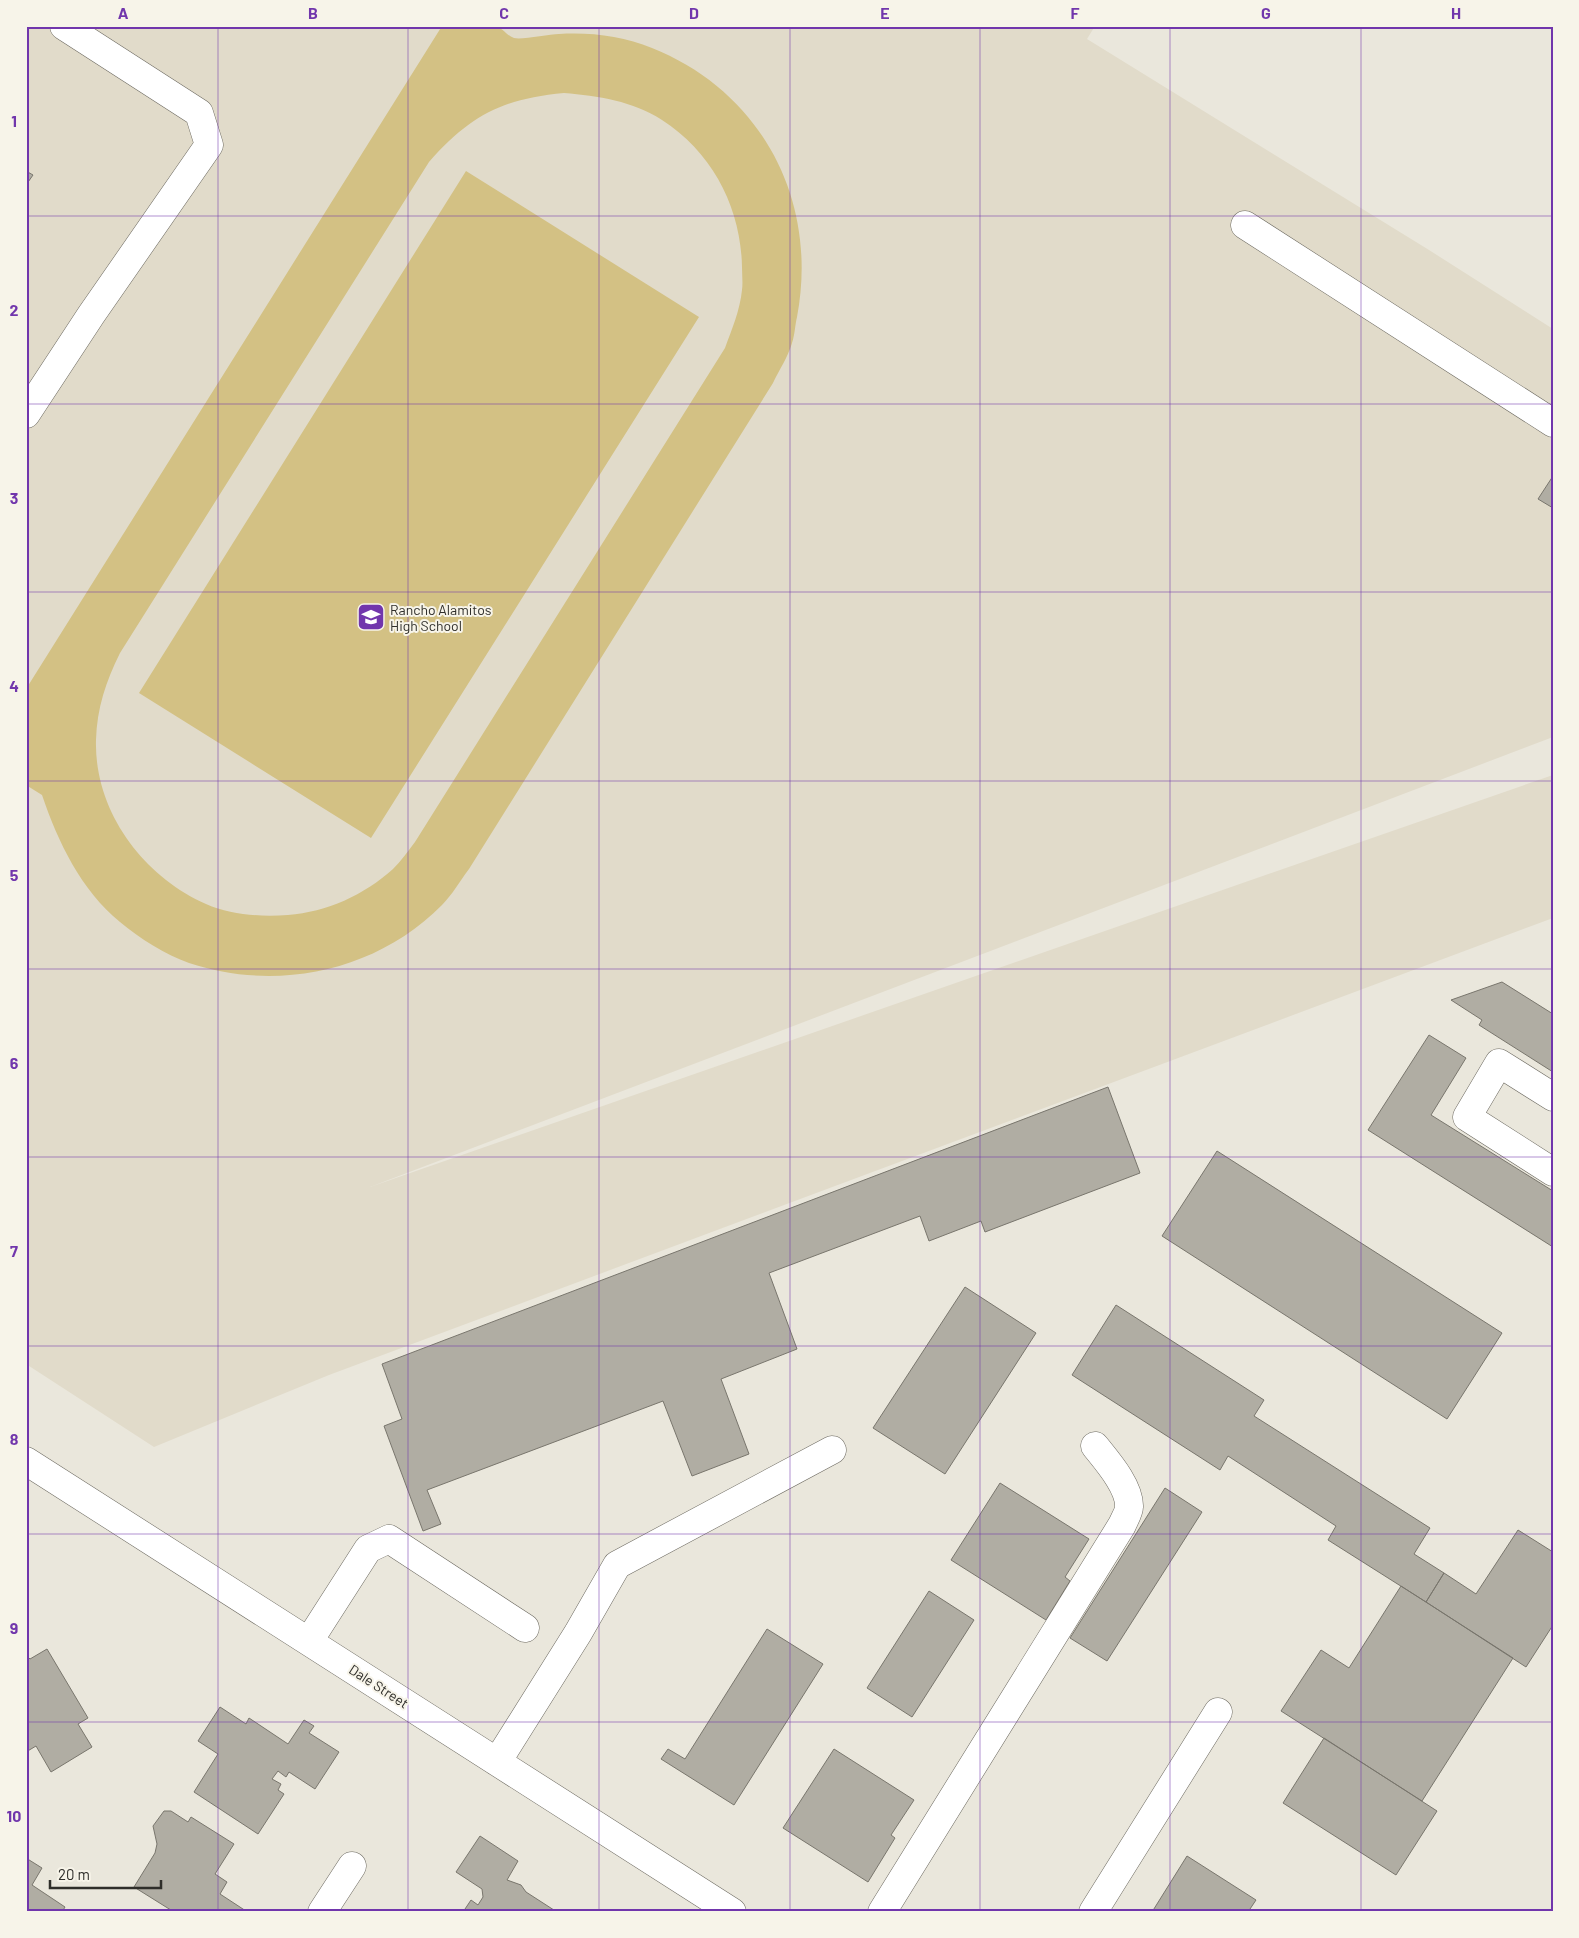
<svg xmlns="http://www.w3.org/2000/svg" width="1579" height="1938" viewBox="0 0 1579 1938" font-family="Barlow,sans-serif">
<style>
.built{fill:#e1dbca}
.green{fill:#d3c184;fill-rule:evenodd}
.building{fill:#b0ada3;stroke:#79766d}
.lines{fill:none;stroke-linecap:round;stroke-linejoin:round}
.minor-casing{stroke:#6c6960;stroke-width:29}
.minor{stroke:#fff;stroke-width:28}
.grid{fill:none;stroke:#7136ac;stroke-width:1;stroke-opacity:0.55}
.labels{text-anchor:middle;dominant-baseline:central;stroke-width:4;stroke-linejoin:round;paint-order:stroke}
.poi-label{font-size:14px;fill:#2f2e2a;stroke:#f7f4e9;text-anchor:start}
.street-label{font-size:14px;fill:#2f2e2a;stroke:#f7f4e9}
.neatline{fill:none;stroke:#7136ac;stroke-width:2}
.grid-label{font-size:16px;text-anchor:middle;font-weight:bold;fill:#7136ac}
</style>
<rect width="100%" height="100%" fill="#eae7dc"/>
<path class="built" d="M 26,26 L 1095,26 L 1087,39 L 1429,250 L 1553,329 L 1553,737 L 370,1187 L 1553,775 L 1553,918 L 329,1375 L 154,1447 L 26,1364 Z"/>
<path class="green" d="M 442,26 C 459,26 478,23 495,26 C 502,27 507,36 514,38 C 522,40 549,34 559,34 C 590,32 623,36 652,48 C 762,92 819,201 797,317 C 795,325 795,334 792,343 C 788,357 779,370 773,383 L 469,869 C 460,881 452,895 442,905 C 376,972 276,992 189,963 C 166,955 139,938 120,922 C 81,890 58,842 42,795 L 26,785 L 26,689 ZM 564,93 C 598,96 633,101 662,120 C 713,153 741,208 742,267 C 742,275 743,283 742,290 C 740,310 732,329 725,348 L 415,842 C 408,851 401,861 393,869 C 364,895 327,912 288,915 C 261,917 231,915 206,904 C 143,876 94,811 96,740 C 97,708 106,681 120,653 L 429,162 C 471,115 502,99 564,93 Z
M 466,171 L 699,317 L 371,838 L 139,693 Z"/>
<path class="building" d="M 26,171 L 33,175 L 26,185 Z
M 1553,476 L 1553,508 L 1538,499 Z
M 1502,982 L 1553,1014 L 1553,1072 L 1479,1025 L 1482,1020 L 1451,1000 Z
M 1429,1035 L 1466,1058 L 1431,1115 L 1553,1191 L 1553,1247 L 1368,1130 Z
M 1108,1087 L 1140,1173 L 985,1232 L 981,1221 L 929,1241 L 920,1216 L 769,1273 L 797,1349 L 721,1379 L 749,1454 L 692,1476 L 663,1401 L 427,1490 L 441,1524 L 423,1531 L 384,1426 L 402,1419 L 382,1364 Z
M 1217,1151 L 1502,1333 L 1447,1419 L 1162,1236 Z
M 965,1287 L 1036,1333 L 945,1474 L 873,1428 Z
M 1116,1305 L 1264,1400 L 1254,1416 L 1430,1528 L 1414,1554 L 1444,1573 L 1426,1602 L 1328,1540 L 1336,1526 L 1228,1456 L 1220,1470 L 1072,1375 Z
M 1000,1483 L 1089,1539 L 1065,1577 L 1070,1581 L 1046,1620 L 951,1560 Z
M 1165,1488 L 1202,1512 L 1107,1661 L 1070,1638 Z
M 1518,1530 L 1553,1552 L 1553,1625 L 1526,1667 L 1426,1602 L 1444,1573 L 1476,1594 Z
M 1401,1586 L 1513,1658 L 1422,1801 L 1281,1711 L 1321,1650 L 1349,1668 Z
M 929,1591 L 974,1620 L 912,1717 L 867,1688 Z
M 767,1629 L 823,1664 L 734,1805 L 661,1759 L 668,1749 L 685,1759 Z
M 47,1649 L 88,1718 L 78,1724 L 92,1747 L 51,1772 L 36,1746 L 26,1752 L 26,1658 L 28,1657 L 30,1659 Z
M 220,1707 L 246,1724 L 249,1718 L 288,1744 L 304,1720 L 314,1726 L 309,1733 L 339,1752 L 315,1789 L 289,1772 L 286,1777 L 278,1771 L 272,1779 L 281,1784 L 278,1790 L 284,1794 L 258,1834 L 194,1792 L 218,1754 L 198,1741 Z
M 1324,1738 L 1437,1811 L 1396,1875 L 1283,1803 Z
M 834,1749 L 914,1800 L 891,1835 L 895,1838 L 868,1882 L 783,1828 Z
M 164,1811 L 171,1811 L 188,1822 L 191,1817 L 234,1844 L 215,1874 L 227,1882 L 220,1894 L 246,1911 L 246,1912 L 174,1912 L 134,1887 L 155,1853 L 157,1844 L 153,1826 Z
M 480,1836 L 518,1861 L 507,1880 L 521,1885 L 526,1892 L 557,1912 L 463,1912 L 471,1900 L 478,1905 L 483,1897 L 482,1889 L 456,1872 Z
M 1187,1856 L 1256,1900 L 1248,1912 L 1152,1912 Z
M 26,1858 L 42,1868 L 32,1885 L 65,1907 L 62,1912 L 26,1912 Z"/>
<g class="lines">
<g class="minor-casing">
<path id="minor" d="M 1245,225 L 1553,423
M 26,414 L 91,315 L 209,145 L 199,113 L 64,26
M 1553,1097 L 1499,1063 L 1467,1117 L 1553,1172
M 26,1461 L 732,1912
M 309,1641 L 368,1549 L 389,1539 L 525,1628
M 497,1762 L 578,1633 L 617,1565 L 832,1450
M 322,1912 L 352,1866
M 882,1912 L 1122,1525 C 1124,1520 1129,1512 1129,1507 C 1130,1487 1107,1461 1095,1446
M 1093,1912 L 1218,1712"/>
</g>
<use href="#minor" class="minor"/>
</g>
<path class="grid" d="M 218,26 L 218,1912M 408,26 L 408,1912M 599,26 L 599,1912M 790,26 L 790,1912M 980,26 L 980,1912M 1170,26 L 1170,1912M 1361,26 L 1361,1912M 26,216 L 1553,216M 26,404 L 1553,404M 26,592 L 1553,592M 26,781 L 1553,781M 26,969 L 1553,969M 26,1157 L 1553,1157M 26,1346 L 1553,1346M 26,1534 L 1553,1534M 26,1722 L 1553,1722"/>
<defs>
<g id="school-square" transform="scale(1.4375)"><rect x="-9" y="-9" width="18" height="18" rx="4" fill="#7136ac" stroke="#f7f4e9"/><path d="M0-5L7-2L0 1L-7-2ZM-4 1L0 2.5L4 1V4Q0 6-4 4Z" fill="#fff"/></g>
</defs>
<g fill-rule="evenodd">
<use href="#school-square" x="371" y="617"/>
</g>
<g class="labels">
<g class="poi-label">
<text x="390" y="609">Rancho Alamitos<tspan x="390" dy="16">High School</tspan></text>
</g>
<g class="street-label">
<text transform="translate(379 1686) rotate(33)">Dale Street</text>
</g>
</g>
<rect width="1579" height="1938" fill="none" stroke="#f7f4e9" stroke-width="55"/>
<path d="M50 1880v8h111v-8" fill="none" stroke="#2f2e2a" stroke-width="2.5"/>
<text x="58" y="1880" font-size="15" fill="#2f2e2a" stroke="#f7f4e9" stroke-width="4" paint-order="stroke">20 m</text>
<rect x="28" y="28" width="1524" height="1882" class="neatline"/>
<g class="grid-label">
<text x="123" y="19">A</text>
<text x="313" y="19">B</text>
<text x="504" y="19">C</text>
<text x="694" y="19">D</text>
<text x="885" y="19">E</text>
<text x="1075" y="19">F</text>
<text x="1266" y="19">G</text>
<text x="1456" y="19">H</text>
<text x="14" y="127">1</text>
<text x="14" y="316">2</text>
<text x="14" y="504">3</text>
<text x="14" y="692">4</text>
<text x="14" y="881">5</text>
<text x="14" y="1069">6</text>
<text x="14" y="1257">7</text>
<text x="14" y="1445">8</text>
<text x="14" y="1634">9</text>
<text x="14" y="1822">10</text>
</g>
</svg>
